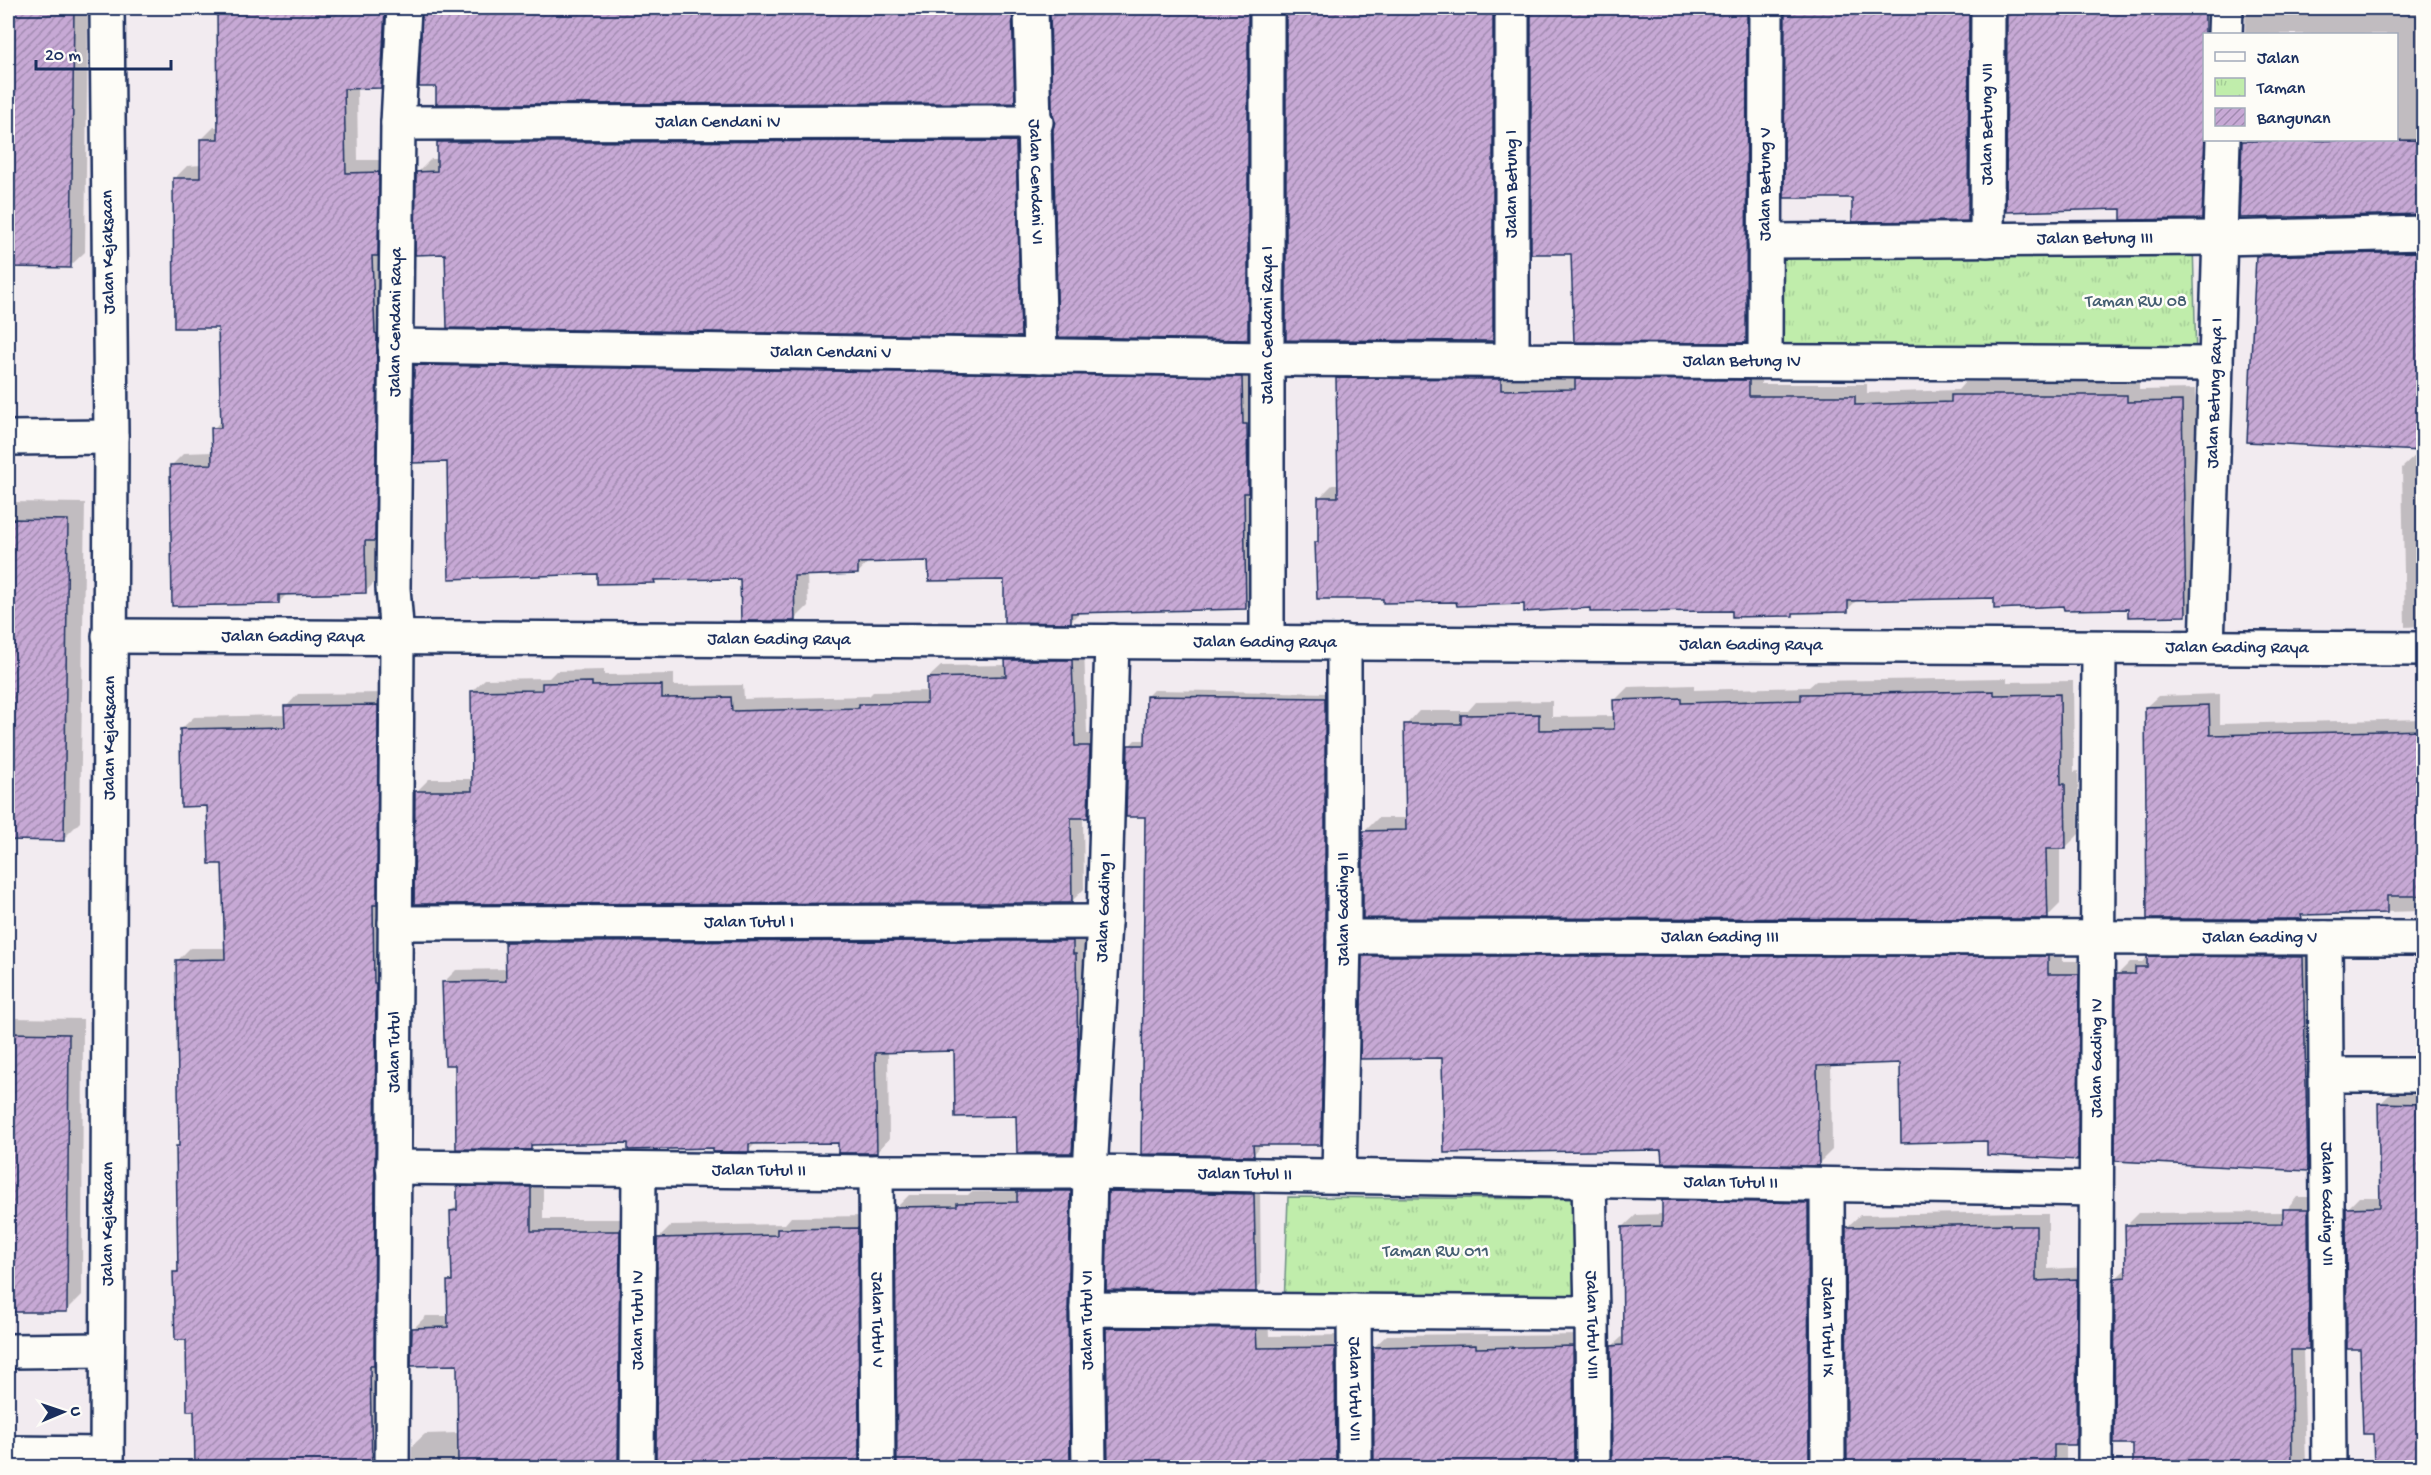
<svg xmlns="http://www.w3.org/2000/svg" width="2431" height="1475" viewBox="0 0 2431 1475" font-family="'Gochi Hand',sans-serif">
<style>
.park{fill:url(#park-tufts);stroke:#6e8e84;stroke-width:1.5}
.shadow{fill:#0003}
.building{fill:url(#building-hatch);stroke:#1b2f5e;stroke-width:1.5}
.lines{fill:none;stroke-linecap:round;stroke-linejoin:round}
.minor-casing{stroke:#1b2f5e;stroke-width:38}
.minor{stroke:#fdfcf7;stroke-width:33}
.labels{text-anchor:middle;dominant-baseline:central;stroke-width:5;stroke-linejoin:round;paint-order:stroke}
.street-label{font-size:18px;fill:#1b2f5e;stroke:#fdfcf7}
.park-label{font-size:18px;fill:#445e71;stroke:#fdfcf7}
</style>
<defs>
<pattern id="park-tufts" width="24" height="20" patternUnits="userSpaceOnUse" patternTransform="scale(1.5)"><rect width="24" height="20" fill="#c0edab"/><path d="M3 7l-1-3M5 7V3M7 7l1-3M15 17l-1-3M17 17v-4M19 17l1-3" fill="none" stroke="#a4cc96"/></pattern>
<pattern id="building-hatch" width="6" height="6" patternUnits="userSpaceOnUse" patternTransform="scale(1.5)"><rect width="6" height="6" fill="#c7a9d5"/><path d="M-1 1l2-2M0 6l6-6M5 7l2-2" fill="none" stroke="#a18ab0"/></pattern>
</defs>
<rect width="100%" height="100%" fill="#f2ebf0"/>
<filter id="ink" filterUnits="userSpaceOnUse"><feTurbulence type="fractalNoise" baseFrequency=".0167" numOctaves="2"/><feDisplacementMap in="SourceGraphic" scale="12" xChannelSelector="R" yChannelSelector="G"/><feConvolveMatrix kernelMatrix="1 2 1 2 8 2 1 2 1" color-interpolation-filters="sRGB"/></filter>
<g filter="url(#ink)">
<path class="park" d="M 2193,242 L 2196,361 L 1776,357 L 1772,248 Z
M 1288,1197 L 1588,1199 L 1584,1308 L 1284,1307 Z"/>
<path class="shadow" d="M 8,8 L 88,8 L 85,252 L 70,266 L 8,266 Z
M 218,8 L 397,8 L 394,73 L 380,87 L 357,87 L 358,160 L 391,160 L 379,578 L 366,591 L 288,593 L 278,603 L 171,466 L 184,453 L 213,452 L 213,429 L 222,420 L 219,326 L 174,179 L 187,166 L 202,165 L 201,140 L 214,127 L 219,127 Z
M 424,8 L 1025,8 L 1027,89 L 1014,102 L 437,86 Z
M 1051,8 L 1261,8 L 1261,325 L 1248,338 L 1056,121 L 1054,113 Z
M 1287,8 L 1506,8 L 1506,327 L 1493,340 L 1287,339 Z
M 1532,8 L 1760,8 L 1759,328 L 1746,341 L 1573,252 L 1532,253 Z
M 1786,8 L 1982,8 L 1981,206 L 1968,219 L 1853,196 L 1786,196 Z
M 2008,8 L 2219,8 L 2226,34 L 2204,34 L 2204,140 L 2216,140 L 2214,204 L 2201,217 L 2122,208 L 2007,210 Z
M 2246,8 L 2424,8 L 2424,213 L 2241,217 L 2243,140 L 2396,140 L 2396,34 L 2245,34 Z
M 1028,129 L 1033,322 L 1020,335 L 447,252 L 418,172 L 431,159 L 439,159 L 438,142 L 451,130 Z
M 2424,239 L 2424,446 L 2419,450 L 2257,257 L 2270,244 Z
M 429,352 L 1255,364 L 1259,594 L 1246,608 L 1080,612 L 1071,621 L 1005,578 L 930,560 L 869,561 L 858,573 L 807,574 L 808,606 L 794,620 L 741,578 L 656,579 L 654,581 L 598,573 L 448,461 L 416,366 Z
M 1351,366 L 1513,367 L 1513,378 L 1761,368 L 1761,384 L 1867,384 L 1867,393 L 1958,390 L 1965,382 L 2139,382 L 2139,390 L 2195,389 L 2199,601 L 2186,614 L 2130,607 L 2065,605 L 1995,596 L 1858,599 L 1847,610 L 1796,611 L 1793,614 L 1733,609 L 1384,597 L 1317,543 L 1320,540 L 1319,498 L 1332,485 L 1340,485 L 1338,379 Z
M 2416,455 L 2424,455 L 2424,626 L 2405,627 L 2402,468 Z
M 8,502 L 85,503 L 80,822 L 63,839 L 8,838 Z
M 1019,648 L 1084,648 L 1087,734 L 1102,734 L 1100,804 L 1088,817 L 1083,817 L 1084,889 L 1071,902 L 416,792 L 429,779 L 474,779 L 472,691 L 485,679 L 549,678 L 556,671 L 604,670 L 604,675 L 674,674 L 674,686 L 743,685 L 744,699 L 869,696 L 873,692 L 928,691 L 928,678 L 941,666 L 1007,665 L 1007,660 Z
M 2007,678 L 2007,682 L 2073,681 L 2074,772 L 2078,771 L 2079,834 L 2065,848 L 2060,848 L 2060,904 L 2047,917 L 1364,832 L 1378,818 L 1407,818 L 1406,725 L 1419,711 L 1468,711 L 1476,702 L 1552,701 L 1552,717 L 1615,716 L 1615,700 L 1628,687 L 1694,685 L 1694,690 L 1809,687 L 1816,681 Z
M 1153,690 L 1331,693 L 1326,1138 L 1320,1144 L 1259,1143 L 1259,1148 L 1253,1155 L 1146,816 L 1129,746 L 1135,740 L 1147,740 L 1147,696 Z
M 390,693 L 391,1468 L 196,1468 L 195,1410 L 188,1339 L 175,1273 L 179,1268 L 178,1146 L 181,1143 L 177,961 L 190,948 L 226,948 L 223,862 L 209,805 L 181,729 L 194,717 L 286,715 L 286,707 L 298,694 Z
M 2220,694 L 2220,724 L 2424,719 L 2424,911 L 2305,914 L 2301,918 L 2146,707 L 2158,696 Z
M 519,929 L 1085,929 L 1085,942 L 1088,942 L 1084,1139 L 1072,1152 L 1018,1114 L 955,1049 L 888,1051 L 889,1139 L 877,1152 L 839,1142 L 756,1143 L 749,1150 L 630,1142 L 535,1144 L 531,1148 L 457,1064 L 443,983 L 456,970 L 507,969 L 507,942 Z
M 1378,942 L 2061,943 L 2062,961 L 2092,961 L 2091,1144 L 2077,1158 L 1989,1140 L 1901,1061 L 1831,1064 L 1832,1150 L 1818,1164 L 1663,1148 L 1444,1056 L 1364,956 Z
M 2161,945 L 2314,945 L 2320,1157 L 2307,1170 L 2118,974 L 2130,962 L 2142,962 Z
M 8,1018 L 83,1019 L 82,1295 L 67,1310 L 8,1310 Z
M 2391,1093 L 2424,1093 L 2424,1468 L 2375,1468 L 2375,1432 L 2361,1348 L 2347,1209 L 2359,1197 L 2381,1197 L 2380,1104 Z
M 471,1175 L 543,1175 L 543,1219 L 632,1219 L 635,1468 L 411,1468 L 412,1446 L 425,1434 L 459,1433 L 459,1364 L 413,1329 L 426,1316 L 449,1316 L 448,1282 L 453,1277 L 451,1211 L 459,1204 L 459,1187 Z
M 1031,1179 L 1083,1179 L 1088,1468 L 898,1468 L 896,1208 L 909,1195 L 968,1195 L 971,1192 L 1019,1191 Z
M 1116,1186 L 1260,1188 L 1261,1284 L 1255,1290 L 1110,1192 Z
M 1676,1189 L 1820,1191 L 1826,1468 L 1613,1468 L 1612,1346 L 1624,1335 L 1623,1227 L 1636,1215 L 1664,1214 L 1663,1201 Z
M 2297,1197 L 2320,1197 L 2321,1336 L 2309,1348 L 2303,1348 L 2306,1468 L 2135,1468 L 2135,1442 L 2116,1278 L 2127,1268 L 2126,1226 L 2139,1213 L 2285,1212 Z
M 2022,1212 L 2022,1214 L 2048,1214 L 2048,1269 L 2089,1267 L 2088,1431 L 2076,1443 L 2066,1443 L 2066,1468 L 1848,1468 L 1847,1227 L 1860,1215 Z
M 869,1216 L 876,1468 L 657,1468 L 659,1238 L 671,1226 L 785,1224 L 791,1217 Z
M 1120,1316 L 1268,1317 L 1269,1336 L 1347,1335 L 1353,1468 L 1109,1468 L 1107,1329 Z
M 1488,1334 L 1488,1336 L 1585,1335 L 1592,1468 L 1375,1468 L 1374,1347 L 1387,1335 Z"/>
<path class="building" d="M 8,8 L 74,8 L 71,268 L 8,267 Z
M 217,8 L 385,8 L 381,88 L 344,89 L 346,173 L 379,172 L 378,256 L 372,256 L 375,333 L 377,334 L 375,541 L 365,541 L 366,593 L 279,595 L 279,604 L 172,606 L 170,465 L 212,464 L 211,428 L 221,428 L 218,328 L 174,328 L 173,178 L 200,178 L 200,139 L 218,139 Z
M 422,8 L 1012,8 L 1015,103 L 436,104 L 436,87 L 419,87 Z
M 1050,8 L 1238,8 L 1239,11 L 1248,11 L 1248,340 L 1058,337 L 1053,129 L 1055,121 L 1052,113 Z
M 1425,8 L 1493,8 L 1493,341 L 1286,340 L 1286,10 Z
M 1531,8 L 1747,8 L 1746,343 L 1574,342 L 1571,254 L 1531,254 Z
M 1785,8 L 1969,8 L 1968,221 L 1852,222 L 1852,198 L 1784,198 Z
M 2007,8 L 2205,8 L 2205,138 L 2202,219 L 2121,220 L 2121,209 L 2006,212 Z
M 2424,140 L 2424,214 L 2239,218 L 2242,141 Z
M 1016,141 L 1021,337 L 447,328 L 445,254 L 415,255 L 416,172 L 437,171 L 437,142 Z
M 2424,252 L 2424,376 L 2420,451 L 2247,442 L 2256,256 Z
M 414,365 L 1242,377 L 1243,424 L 1247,424 L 1248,488 L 1248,493 L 1244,493 L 1246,609 L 1071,613 L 1071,623 L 1004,622 L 1004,580 L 929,581 L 928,561 L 858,563 L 858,574 L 794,576 L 795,621 L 741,621 L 740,579 L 654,580 L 655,583 L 597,584 L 597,574 L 449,579 L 447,462 L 413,463 Z
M 1336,378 L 1501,379 L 1501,390 L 1575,389 L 1575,379 L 1749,380 L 1749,396 L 1855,396 L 1855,405 L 1951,402 L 1951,395 L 2127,395 L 2127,402 L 2182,401 L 2186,616 L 2128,617 L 2128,609 L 2064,610 L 2063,606 L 1994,609 L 1994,598 L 1848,601 L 1848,612 L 1793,613 L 1793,616 L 1732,617 L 1732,611 L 1590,612 L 1590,608 L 1524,612 L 1524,604 L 1457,606 L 1456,602 L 1383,603 L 1383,599 L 1317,599 L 1315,542 L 1318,542 L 1318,497 L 1338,497 Z
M 8,519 L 68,520 L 64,841 L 8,840 Z
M 1005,660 L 1072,660 L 1075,746 L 1090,746 L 1088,818 L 1071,818 L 1072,903 L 414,904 L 415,791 L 472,791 L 471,691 L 542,690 L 542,683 L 592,682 L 592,686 L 662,685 L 662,698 L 731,697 L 732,711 L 859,708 L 859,704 L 927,703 L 927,678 L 1006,676 Z
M 1994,691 L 1994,695 L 2060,694 L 2061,784 L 2065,784 L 2066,849 L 2046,849 L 2048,919 L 1363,918 L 1363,831 L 1406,830 L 1404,724 L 1461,724 L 1461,715 L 1539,714 L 1539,730 L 1614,729 L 1613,700 L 1681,698 L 1681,703 L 1801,700 L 1801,694 Z
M 1146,696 L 1325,698 L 1325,937 L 1321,1145 L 1253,1145 L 1254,1156 L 1141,1154 L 1145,817 L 1126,817 L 1128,745 L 1145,745 Z
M 378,705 L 377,905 L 373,905 L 374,983 L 376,983 L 374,1366 L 370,1366 L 372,1467 L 195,1467 L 194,1411 L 187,1411 L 186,1340 L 175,1340 L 173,1272 L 178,1272 L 176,1146 L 179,1146 L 176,960 L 225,959 L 222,864 L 209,864 L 207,806 L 181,807 L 180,729 L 285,727 L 284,706 Z
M 2209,705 L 2210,735 L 2424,730 L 2424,896 L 2387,896 L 2387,913 L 2301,915 L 2302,919 L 2147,919 L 2145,707 Z
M 1073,941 L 1073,954 L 1076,954 L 1078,1054 L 1072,1153 L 1017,1153 L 1016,1116 L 955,1117 L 954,1051 L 875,1053 L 877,1153 L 838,1153 L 838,1143 L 749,1144 L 749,1152 L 713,1152 L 713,1148 L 628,1150 L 628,1143 L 531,1145 L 531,1150 L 456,1149 L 455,1065 L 445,1065 L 442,982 L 506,981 L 505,942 Z
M 1362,956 L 2048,956 L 2048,974 L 2079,974 L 2078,1160 L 1987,1155 L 1987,1141 L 1901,1143 L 1900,1063 L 1817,1066 L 1819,1166 L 1662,1163 L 1661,1150 L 1444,1153 L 1442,1058 L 1360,1059 Z
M 2147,956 L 2303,957 L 2308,1171 L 2115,1161 L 2116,974 L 2135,974 L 2135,967 L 2147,967 Z
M 8,1033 L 69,1034 L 67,1312 L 8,1312 Z
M 2378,1103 L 2424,1104 L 2423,1467 L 2374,1467 L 2373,1434 L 2363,1434 L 2360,1349 L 2347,1349 L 2346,1208 L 2380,1207 Z
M 457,1186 L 531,1187 L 531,1231 L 620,1231 L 618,1467 L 458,1467 L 457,1365 L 411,1366 L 412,1328 L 448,1327 L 447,1281 L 452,1281 L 450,1211 L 457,1210 Z
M 1017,1191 L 1071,1191 L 1068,1309 L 1070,1467 L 897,1467 L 895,1207 L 957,1206 L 957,1203 L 1017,1202 Z
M 1108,1191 L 1254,1194 L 1256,1292 L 1106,1290 Z
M 1662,1200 L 1808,1203 L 1809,1467 L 1612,1467 L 1611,1346 L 1623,1345 L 1622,1227 L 1662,1226 Z
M 2283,1209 L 2308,1209 L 2309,1350 L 2291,1350 L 2292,1467 L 2133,1467 L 2133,1444 L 2114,1444 L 2115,1278 L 2126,1277 L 2125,1225 L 2283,1224 Z
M 2010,1224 L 2010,1226 L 2036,1226 L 2036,1281 L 2077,1279 L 2076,1445 L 2054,1445 L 2054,1467 L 1847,1467 L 1846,1227 Z
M 858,1228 L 859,1467 L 656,1467 L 657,1238 L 777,1235 L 777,1229 Z
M 1106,1328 L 1256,1329 L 1257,1348 L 1335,1347 L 1336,1467 L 1108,1467 Z
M 1476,1345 L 1476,1348 L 1573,1346 L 1574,1467 L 1374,1467 L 1373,1347 Z"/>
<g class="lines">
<g class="minor-casing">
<g id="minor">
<path id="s1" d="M 1031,8 L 1040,356"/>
<path d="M 1267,8 L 1267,642"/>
<path d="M 2225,34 L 2226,8"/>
<path id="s2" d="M 398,123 L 1036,122"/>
<path id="s3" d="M 1987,240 L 1988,8"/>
<path id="s4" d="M 1765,241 L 2220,238 L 2424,233"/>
<path id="s5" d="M 395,346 L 1268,359 L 2216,364"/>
<path d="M 1512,360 L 1512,8"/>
<path id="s6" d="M 1765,361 L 1766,8"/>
<path d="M 8,438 L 111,437"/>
<path id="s7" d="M 109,636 L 2424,649"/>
<path id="s8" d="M 2207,647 L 2223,140"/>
<path id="s9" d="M 395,923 L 1104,922"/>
<path id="s10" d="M 1344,937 L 2424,938"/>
<path id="s11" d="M 2325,938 L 2329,1468"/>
<path d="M 2326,1075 L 2424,1075"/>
<path id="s12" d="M 393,1167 L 876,1172 L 1090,1172 L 2096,1189"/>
<path id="s13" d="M 876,1172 L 878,1468"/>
<path id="s14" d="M 1339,1176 L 1344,937 L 1344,642"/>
<path id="s15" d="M 1589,1181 L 1592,1313 L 1593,1468"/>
<path id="s16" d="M 1827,1186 L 1828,1468"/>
<path d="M 1087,1309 L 1592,1313"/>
<path id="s17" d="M 1354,1311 L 1355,1468"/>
<path d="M 8,1351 L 107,1350"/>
<path d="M 8,1453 L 107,1454"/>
<path id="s18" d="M 107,1468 L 111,437 L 107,8"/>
<path id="s19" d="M 392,1468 L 397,637 L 393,588 L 398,123 L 404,8"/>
<path id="s20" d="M 637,1468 L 639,1170"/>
<path id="s21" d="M 1089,1468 L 1087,1309 L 1090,1172 L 1104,922 L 1112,641"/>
<path id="s22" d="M 2095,1468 L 2099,648"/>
</g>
</g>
<use href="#minor" class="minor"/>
</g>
</g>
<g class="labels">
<g class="street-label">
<text stroke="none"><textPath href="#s2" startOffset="320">Jalan Cendani IV</textPath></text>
<text stroke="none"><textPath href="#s3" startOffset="116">Jalan Betung VII</textPath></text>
<text stroke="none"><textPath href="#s1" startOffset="174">Jalan Cendani VI</textPath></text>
<text transform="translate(1512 184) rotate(-90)">Jalan Betung I</text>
<text stroke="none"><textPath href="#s6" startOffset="177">Jalan Betung V</textPath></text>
<text stroke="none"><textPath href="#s4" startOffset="330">Jalan Betung III</textPath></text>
<text transform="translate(109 252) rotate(-91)">Jalan Kejaksaan</text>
<text stroke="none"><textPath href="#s19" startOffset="1146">Jalan Cendani Raya</textPath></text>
<text transform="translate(1268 325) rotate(-90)">Jalan Cendani Raya I</text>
<text stroke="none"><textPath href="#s5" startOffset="436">Jalan Cendani V</textPath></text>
<text stroke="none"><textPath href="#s5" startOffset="1347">Jalan Betung IV</textPath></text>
<text stroke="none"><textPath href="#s8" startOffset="254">Jalan Betung Raya I</textPath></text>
<text stroke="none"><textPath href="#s7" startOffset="184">Jalan Gading Raya</textPath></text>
<text stroke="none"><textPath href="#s7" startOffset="670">Jalan Gading Raya</textPath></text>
<text stroke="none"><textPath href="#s7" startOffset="1156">Jalan Gading Raya</textPath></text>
<text stroke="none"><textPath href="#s7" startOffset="1642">Jalan Gading Raya</textPath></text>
<text stroke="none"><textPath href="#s7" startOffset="2128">Jalan Gading Raya</textPath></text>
<text stroke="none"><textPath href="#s18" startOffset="730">Jalan Kejaksaan</textPath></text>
<text stroke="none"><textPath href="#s21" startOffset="561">Jalan Gading I</textPath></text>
<text stroke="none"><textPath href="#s14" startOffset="267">Jalan Gading II</textPath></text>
<text stroke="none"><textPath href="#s9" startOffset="354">Jalan Tutul I</textPath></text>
<text stroke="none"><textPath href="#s10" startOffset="376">Jalan Gading III</textPath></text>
<text stroke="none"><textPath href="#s10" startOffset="916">Jalan Gading V</textPath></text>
<text stroke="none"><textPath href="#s19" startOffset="416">Jalan Tutul</textPath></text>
<text stroke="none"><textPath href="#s22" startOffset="410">Jalan Gading IV</textPath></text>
<text stroke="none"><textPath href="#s12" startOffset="366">Jalan Tutul II</textPath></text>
<text stroke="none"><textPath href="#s12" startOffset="852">Jalan Tutul II</textPath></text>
<text stroke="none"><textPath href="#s12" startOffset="1338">Jalan Tutul II</textPath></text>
<text stroke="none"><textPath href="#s11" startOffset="266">Jalan Gading VII</textPath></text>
<text stroke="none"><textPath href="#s18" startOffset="244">Jalan Kejaksaan</textPath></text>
<text stroke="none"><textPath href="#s20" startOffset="148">Jalan Tutul IV</textPath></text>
<text stroke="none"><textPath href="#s13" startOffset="148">Jalan Tutul V</textPath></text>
<text stroke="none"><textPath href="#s21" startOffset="148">Jalan Tutul VI</textPath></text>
<text stroke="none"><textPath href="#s15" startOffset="144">Jalan Tutul VIII</textPath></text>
<text stroke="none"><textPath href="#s16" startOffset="141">Jalan Tutul IX</textPath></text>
<text stroke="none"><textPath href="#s17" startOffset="78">Jalan Tutul VII</textPath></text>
</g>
<g class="park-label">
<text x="2136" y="302">Taman RW 08</text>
<text x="1436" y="1252">Taman RW 011</text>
</g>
</g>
<rect width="2431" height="1475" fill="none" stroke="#fdfcf7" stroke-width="30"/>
<rect x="15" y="15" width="2401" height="1445" fill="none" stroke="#1b2f5e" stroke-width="2" filter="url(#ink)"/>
<rect x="2203" y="33" width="195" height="108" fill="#fdfcf7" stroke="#a3aaba" stroke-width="1.5"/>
<rect x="2215" y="52" width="30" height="9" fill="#fdfcf7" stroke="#a3aaba" stroke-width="1.5"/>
<text x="2257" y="63" font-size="18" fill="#1b2f5e">Jalan</text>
<rect x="2215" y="78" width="30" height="18" fill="url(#park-tufts)" stroke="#a3aaba" stroke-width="1.5"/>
<text x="2257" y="93" font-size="18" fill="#1b2f5e">Taman</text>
<rect x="2215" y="108" width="30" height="18" fill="url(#building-hatch)" stroke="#a3aaba" stroke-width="1.5"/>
<text x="2257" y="123" font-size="18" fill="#1b2f5e">Bangunan</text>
<g transform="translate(63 1412) rotate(88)" stroke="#fdfcf7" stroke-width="4.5" paint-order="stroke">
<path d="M0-4.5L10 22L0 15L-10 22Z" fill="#1b2f5e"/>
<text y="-9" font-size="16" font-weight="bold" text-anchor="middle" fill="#1b2f5e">U</text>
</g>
<path d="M36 60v9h135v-9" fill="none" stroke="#1b2f5e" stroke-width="3"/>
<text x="45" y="60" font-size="18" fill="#1b2f5e" stroke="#fdfcf7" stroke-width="4.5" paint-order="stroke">20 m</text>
</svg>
